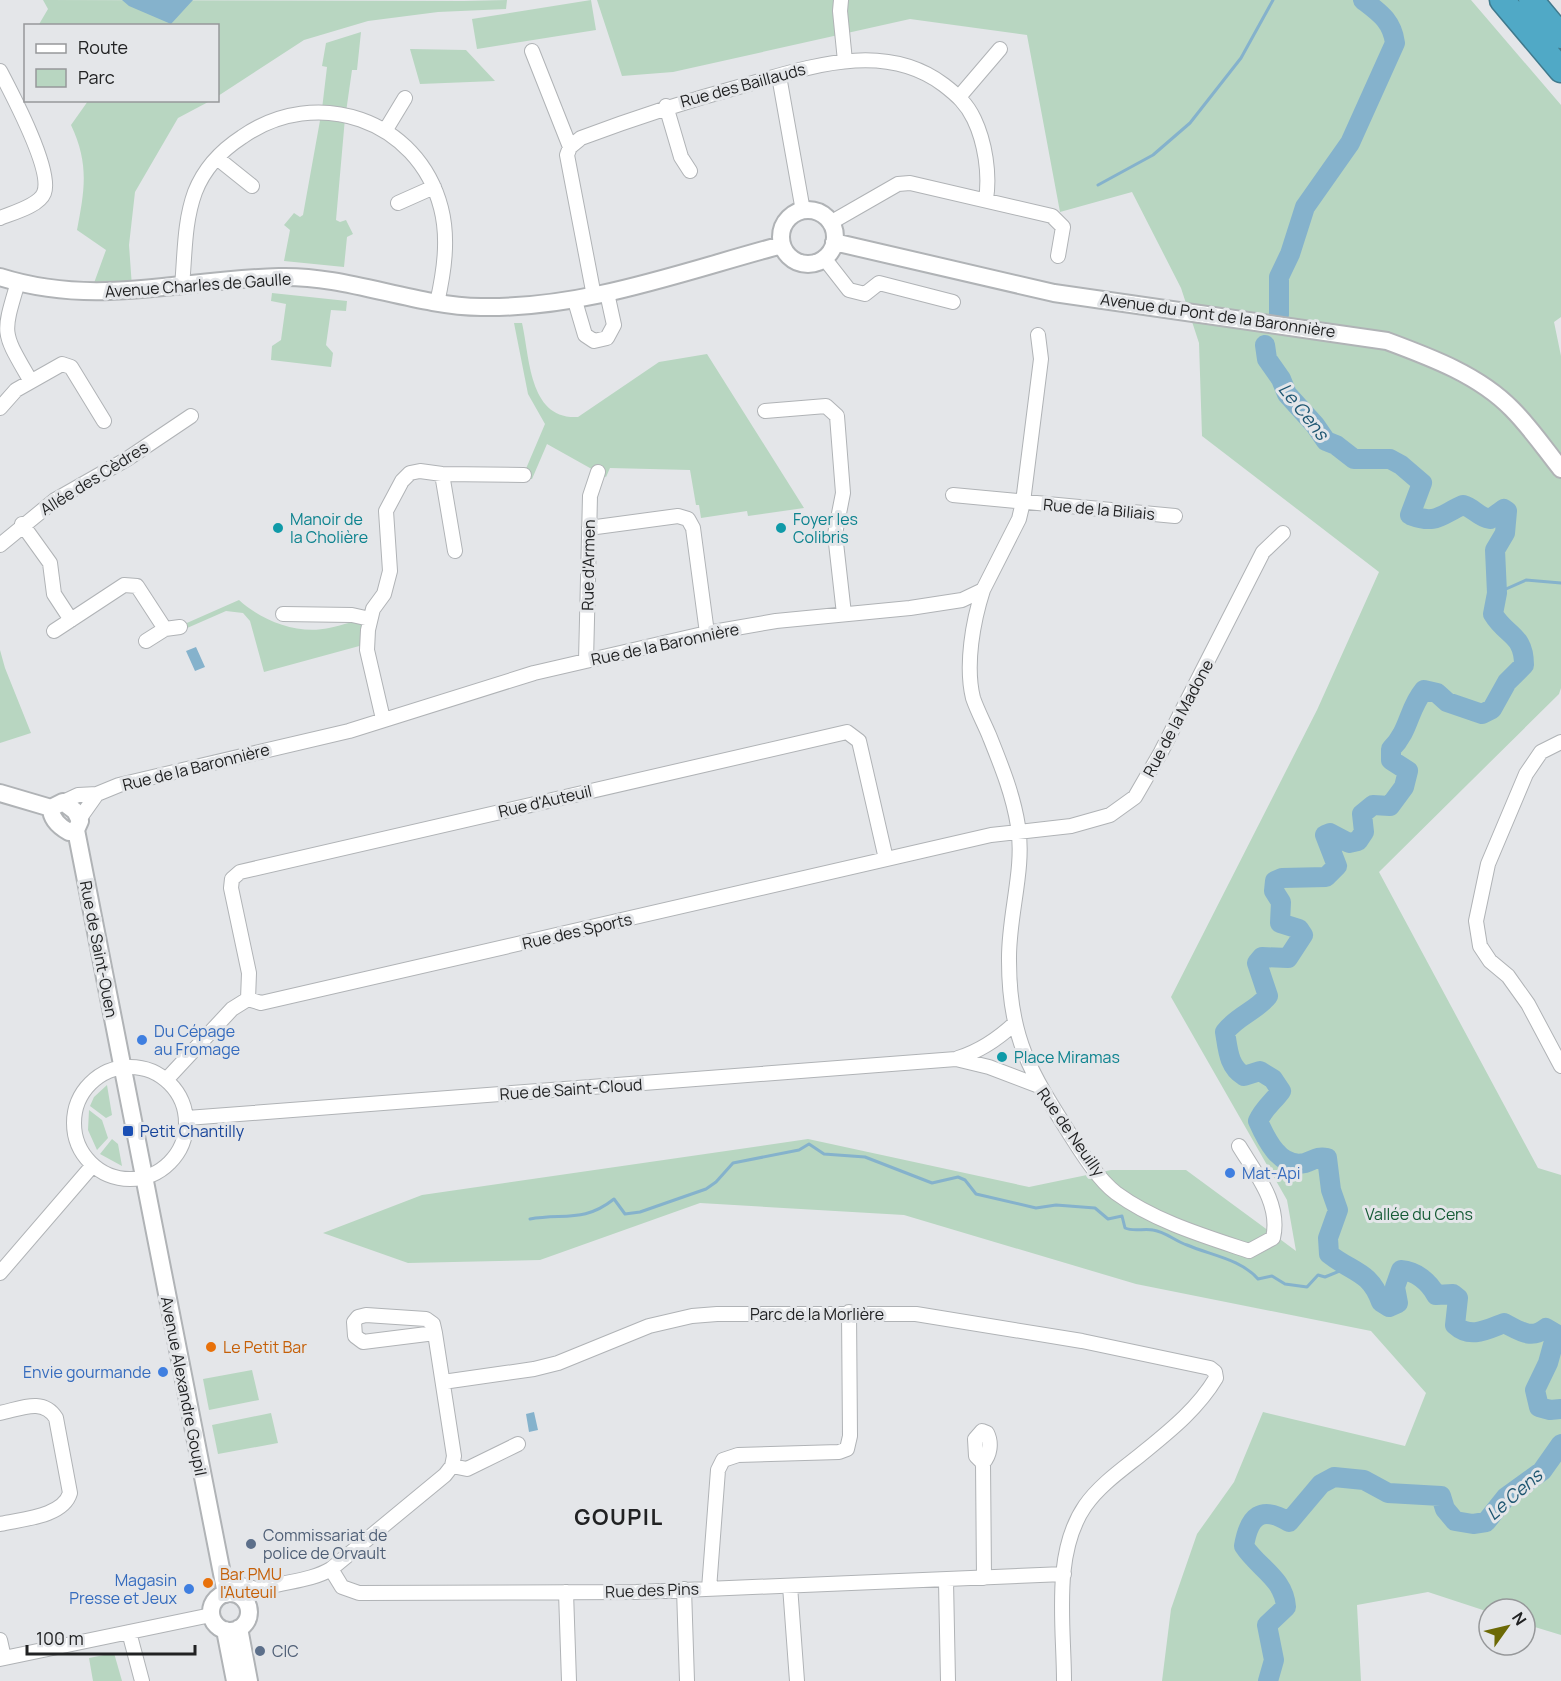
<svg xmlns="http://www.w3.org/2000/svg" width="1561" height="1681" viewBox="0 0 1561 1681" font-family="Manrope,sans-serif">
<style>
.green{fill:#b8d6c1}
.water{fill:#85b2cc}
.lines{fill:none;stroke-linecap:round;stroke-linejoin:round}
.stream{stroke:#85b2cc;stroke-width:3}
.river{stroke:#85b2cc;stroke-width:20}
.minor-casing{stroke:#b0b3b6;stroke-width:16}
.tertiary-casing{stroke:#b0b3b6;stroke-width:20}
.motorway-casing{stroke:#407a8d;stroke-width:27}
.minor{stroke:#fff;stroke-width:14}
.tertiary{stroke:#fff;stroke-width:16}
.motorway{stroke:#50a9c6;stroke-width:24}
.culture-dot{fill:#0f9aa8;stroke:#e4e6e9;stroke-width:2}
.shop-dot{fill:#3f7fe0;stroke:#e4e6e9;stroke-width:2}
.transit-dot{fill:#1a4fb4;stroke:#e4e6e9;stroke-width:2}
.food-dot{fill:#e8710a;stroke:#e4e6e9;stroke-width:2}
.service-dot{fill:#5c6f8a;stroke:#e4e6e9;stroke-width:2}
.labels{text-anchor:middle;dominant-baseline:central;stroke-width:6;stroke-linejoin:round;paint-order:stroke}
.street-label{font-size:16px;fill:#212223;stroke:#e4e6e9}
.culture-label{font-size:16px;fill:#0d838f;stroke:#e4e6e9;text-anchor:start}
.shop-label{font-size:16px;fill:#366cbe;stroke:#e4e6e9;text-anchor:start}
.transit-label{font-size:16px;fill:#164399;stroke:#e4e6e9;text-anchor:start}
.park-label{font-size:16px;fill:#165b36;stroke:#e4e6e9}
.food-label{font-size:16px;fill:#c56008;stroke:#e4e6e9;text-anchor:start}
.service-label{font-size:16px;fill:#4e5e75;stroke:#e4e6e9;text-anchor:start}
.water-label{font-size:18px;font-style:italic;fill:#1e5671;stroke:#e4e6e9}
.district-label{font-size:22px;font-weight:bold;letter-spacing:1.5px;fill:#212223;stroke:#e4e6e9}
</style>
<rect width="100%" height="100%" fill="#e4e6e9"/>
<path class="green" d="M 43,0 L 464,1 L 507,0 L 506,9 L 438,12 L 368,21 L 304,40 L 218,96 L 218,26 L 38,26 L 48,9 Z
M 591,0 L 596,30 L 477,49 L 472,19 Z
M 597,0 L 1471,0 L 1561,105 L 1561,317 L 1554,322 L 1561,356 L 1561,688 L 1559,694 L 1379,872 L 1538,1168 L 1561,1175 L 1561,1635 L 1525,1624 L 1525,1609 L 1489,1609 L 1489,1612 L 1428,1592 L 1357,1605 L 1361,1681 L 1162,1681 L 1171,1609 L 1197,1534 L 1234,1482 L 1263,1412 L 1405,1446 L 1426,1393 L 1371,1331 L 1136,1284 L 904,1215 L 700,1203 L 540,1260 L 408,1263 L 323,1233 L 422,1195 L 808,1139 L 1029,1187 L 1111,1170 L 1186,1170 L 1296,1251 L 1287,1200 L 1171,997 L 1317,710 L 1379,572 L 1202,436 L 1199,343 L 1181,288 L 1132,192 L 1060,212 L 1027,35 L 910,19 L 673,72 L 622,76 Z
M 361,32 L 357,70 L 352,70 L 346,112 L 322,109 L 327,67 L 322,66 L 326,43 Z
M 410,49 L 466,50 L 495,81 L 420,84 Z
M 88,101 L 210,101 L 178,118 L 135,192 L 129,245 L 132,287 L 94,283 L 106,250 L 77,230 C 85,189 89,163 71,125 Z
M 321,115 L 345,118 L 336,220 L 340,222 L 346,220 L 353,234 L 347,237 L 344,267 L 284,261 L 290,230 L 284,225 L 294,213 L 300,217 L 303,215 Z
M 272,293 L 347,301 L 346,311 L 331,310 L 326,345 L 333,353 L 331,367 L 271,360 L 272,346 L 281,340 L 286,304 L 271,301 Z
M 514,323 L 522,323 C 530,358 529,420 578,417 L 659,362 L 707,354 L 804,508 L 748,516 L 747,511 L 701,518 L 699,505 L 696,505 L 690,470 L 610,468 L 606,477 L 547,444 L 532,479 L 522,478 L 545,424 L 528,394 Z
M 239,600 C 262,621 298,635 329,628 C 344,625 355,620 370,619 L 363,645 L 264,672 L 250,621 L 243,613 L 226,611 L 178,632 L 180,626 Z
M 0,650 L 5,668 L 31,733 L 0,743 Z
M 107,1085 L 112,1115 L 106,1118 L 90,1106 L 94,1097 Z
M 89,1110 L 102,1120 L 108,1138 L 97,1150 L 88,1130 Z
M 112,1139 L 118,1144 L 122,1166 L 100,1154 Z
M 252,1370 L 259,1400 L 209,1410 L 203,1379 Z
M 271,1413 L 278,1443 L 218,1454 L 212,1425 Z
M 114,1653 L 122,1681 L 93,1681 L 89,1658 Z"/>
<path class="water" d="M 122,0 L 193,0 L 171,24 L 129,6 Z
M 196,647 L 205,667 L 195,671 L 186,651 Z
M 534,1412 L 538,1430 L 529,1432 L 526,1414 Z"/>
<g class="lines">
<path class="stream" d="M 1098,185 L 1153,155 L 1190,123 L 1241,58 L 1273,0
M 1497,593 L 1526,580 L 1561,583
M 530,1219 C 563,1213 584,1223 614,1199 L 625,1214 L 640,1212 L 706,1189 L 716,1182 L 733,1163 L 799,1150 L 809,1144 L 824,1154 L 865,1157 L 932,1183 L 958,1177 L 965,1180 L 976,1194 L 1036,1208 L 1056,1205 L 1095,1208 L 1108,1219 L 1122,1216 L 1125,1228 C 1134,1232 1144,1228 1153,1230 C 1166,1232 1175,1241 1187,1245 C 1210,1255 1241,1259 1258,1279 L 1272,1276 L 1285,1284 L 1307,1287 L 1318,1275 L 1325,1277 L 1347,1268"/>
<path class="river" d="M 1279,315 L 1279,277 L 1290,254 L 1305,207 L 1350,143 L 1395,43 C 1392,21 1380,13 1363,0
M 1265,345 L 1267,359 L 1281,379 L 1287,394 L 1315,425 L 1326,441 L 1336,445 L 1354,459 L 1390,459 L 1401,465 L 1422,483 L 1410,515 C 1437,525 1440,515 1463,505 C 1474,508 1478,517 1490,519 L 1504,509 L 1507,511 L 1505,533 L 1495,550 L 1497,593 L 1493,614 C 1506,636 1524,634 1524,665 L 1507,682 L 1492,709 L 1482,714 L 1447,702 L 1437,693 L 1424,690 C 1408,709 1410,730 1391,749 L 1391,760 L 1408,771 L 1404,787 L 1390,806 L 1373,805 L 1362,814 L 1364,832 L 1358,841 L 1349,843 L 1330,833 L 1325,835 L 1337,866 L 1326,877 L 1282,878 L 1275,881 L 1274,891 L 1281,902 L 1280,923 L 1299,929 L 1303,935 L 1288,958 L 1262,957 L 1257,963 L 1268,996 C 1256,1011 1237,1016 1225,1032 C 1228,1049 1228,1066 1244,1076 L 1260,1071 L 1273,1079 L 1281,1091 C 1273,1102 1264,1108 1258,1121 C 1266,1139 1280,1169 1305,1163 C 1314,1160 1317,1156 1327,1158 L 1331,1190 L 1338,1210 L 1328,1238 L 1329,1254 C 1353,1273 1370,1271 1381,1302 L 1389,1307 L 1398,1303 L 1395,1287 L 1401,1270 C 1416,1271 1429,1282 1436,1295 L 1453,1294 L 1458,1298 L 1455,1325 C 1470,1339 1486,1330 1504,1323 C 1520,1331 1531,1340 1546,1328 L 1556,1334 L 1548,1363 L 1535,1390 L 1539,1407 L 1550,1410 L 1561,1409
M 1268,1681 L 1274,1660 L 1267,1625 L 1286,1607 C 1284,1578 1258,1568 1244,1546 C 1249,1516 1261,1505 1289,1522 L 1321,1484 L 1334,1477 L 1364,1480 L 1388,1493 L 1441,1496 L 1445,1509 L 1455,1521 L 1473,1524 L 1486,1522 L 1506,1497 L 1542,1471 L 1561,1444"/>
<g class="minor-casing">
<path id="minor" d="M 841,0 L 840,11 L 845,61
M 532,51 L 570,147
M 0,71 C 11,92 53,171 44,193 C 39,206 12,213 0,218
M 779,76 L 803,211
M 959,97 L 1000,49
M 666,106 L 681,157 L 690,171
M 385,131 L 405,98
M 217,158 L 252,186
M 398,203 L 434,187
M 830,223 L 898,184 L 910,183 L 1052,216 L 1063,227 L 1058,256
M 824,258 L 849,290 L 865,294 L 879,283 L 953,302
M 18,282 C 2,336 2,331 30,380
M 182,286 C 185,254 184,222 195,192 C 204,169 222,150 242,137 C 316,85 418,119 441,208 C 449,239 444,272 437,303
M 594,296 L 567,155 L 570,147 L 581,138 C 634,118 687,101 742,86 C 807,68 883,39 944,85 C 957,95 967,104 974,119 C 985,142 990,174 986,199
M 575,301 L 585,335 L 594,341 L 607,338 L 614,325 L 607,293
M 0,408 L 16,390 L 62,364 L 71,367 L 104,421
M 765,411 L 826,406 L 837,416 L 843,493 L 835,534 L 844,614
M 442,474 L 455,551
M 953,495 L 1175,516
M 22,524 L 50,563 L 54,594 L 71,620
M 589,528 L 678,516 L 688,519 L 693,528 L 707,633
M 0,545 L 55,500 L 127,459 L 191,416
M 983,590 C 973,621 965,665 973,698 C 977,710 984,723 989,735 C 1001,765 1013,794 1018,826 C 1025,870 1008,916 1009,961 C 1009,1039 1031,1073 1071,1136 C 1083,1155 1099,1180 1116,1193 C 1154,1221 1204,1236 1249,1251 L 1273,1238 C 1281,1204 1256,1174 1239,1146
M 283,614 L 352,615 L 370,619
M 54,631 L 124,585 L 137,586 L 165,629 L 180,627
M 146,641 L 165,629
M 586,661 L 590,496 L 598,472
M 383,719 L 367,650 L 368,630 L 373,609 L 384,594 L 390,571 L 386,511 L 402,481 L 410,473 L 420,471 L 442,474 L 524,475
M 1561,742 L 1541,752 L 1526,774 L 1488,864 L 1476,921 L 1480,946 L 1490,961 L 1508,976 L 1528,1004 L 1561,1066
M 97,794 L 119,785 L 349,731 L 534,673 L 707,633 L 776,621 L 910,608 L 962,600 L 983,590 L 1019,519 L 1023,502 L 1041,359 L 1038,335
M 63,802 L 78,795 L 97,794 L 80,818
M 248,999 L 249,973 L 231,888 L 232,879 L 240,872 L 847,732 L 859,741 L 886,859
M 958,1058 C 980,1051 998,1039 1015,1023
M74 1123a56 56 0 1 1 112 0a56 56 0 1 1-112 0Z
M 166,1080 L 232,1009 L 248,999 L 261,1003 L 991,835 L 1071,826 L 1110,815 L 1135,797 L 1161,752 L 1263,552 L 1283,533
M 187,1118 L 956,1059 L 989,1067 L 1039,1086
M 0,1273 L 93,1165
M 443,1382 L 534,1369 L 558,1363 L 649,1326 L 692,1316 L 717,1314 L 916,1314 L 1082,1341 L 1210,1368 L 1215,1372 L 1216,1378 C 1197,1410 1167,1433 1139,1456 C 1120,1471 1099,1486 1085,1506 C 1052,1554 1064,1626 1064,1681
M 0,1413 C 20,1409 43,1397 56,1418 L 70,1493 C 63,1517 21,1519 0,1524
M 983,1463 C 990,1455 992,1443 987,1433 L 982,1431 L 975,1439 L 976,1456 L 983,1463 L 984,1578
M 452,1466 L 467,1469 L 518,1444
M 331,1569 L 445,1475 L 452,1466 L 454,1456 L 435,1333 L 363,1342 L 355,1336 L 354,1322 L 358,1317 L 366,1315 L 426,1319 L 433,1324 L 435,1333
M 222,1575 L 235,1583 L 256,1589
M 946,1581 L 948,1681
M 790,1586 L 797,1681
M 684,1589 L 687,1681
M 709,1589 L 718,1470 L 723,1460 L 738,1455 L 839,1452 L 847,1449 L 850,1436 L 849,1312
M 566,1592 L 569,1681
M 243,1599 C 268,1580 304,1585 331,1569 L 342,1587 L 359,1593 L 636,1592 L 1064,1574
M 129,1632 L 142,1681
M 0,1640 L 4,1658
M 0,1659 L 211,1615"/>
</g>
<g class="tertiary-casing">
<path id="tertiary" d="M781 237a27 27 0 1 1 54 0a27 27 0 1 1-54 0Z
M 834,242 L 1054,293 L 1387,341 C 1430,357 1479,375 1512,409 C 1530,427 1545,449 1561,469
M 0,277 C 98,308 181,279 279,277 C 348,275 413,306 481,307 C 585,309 684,271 782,245
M 0,793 L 51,808
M 51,808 L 63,802 L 75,811 L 80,821 L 76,830
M 51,808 C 51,820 60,827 69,832 L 76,830
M 76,830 L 226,1594
M211 1612a19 19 0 1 1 38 0a19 19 0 1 1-38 0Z
M 239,1628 L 249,1681
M 225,1630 L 235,1681"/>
</g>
<g class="motorway-casing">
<path id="motorway" d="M 1502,0 L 1561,70
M 1531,0 L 1561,36"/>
</g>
<use href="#minor" class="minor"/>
<use href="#tertiary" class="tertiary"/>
<use href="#motorway" class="motorway"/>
</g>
<g class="culture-dot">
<circle cx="278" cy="528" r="6"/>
<circle cx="781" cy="528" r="6"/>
<circle cx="1002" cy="1057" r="6"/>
</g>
<g class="shop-dot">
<circle cx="142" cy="1040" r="6"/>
<circle cx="1230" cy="1173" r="6"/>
<circle cx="163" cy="1372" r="6"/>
<circle cx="189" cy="1589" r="6"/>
</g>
<rect class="transit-dot" x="122" y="1125" width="12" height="12" rx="3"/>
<g class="food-dot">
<circle cx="211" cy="1347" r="6"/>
<circle cx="208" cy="1583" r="6"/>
</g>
<g class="service-dot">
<circle cx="251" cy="1544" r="6"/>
<circle cx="260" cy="1651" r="6"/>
</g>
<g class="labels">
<g class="street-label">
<text transform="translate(743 85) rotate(-15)">Rue des Baillauds</text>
<text transform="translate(198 285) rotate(-4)">Avenue Charles de Gaulle</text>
<text transform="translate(1218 315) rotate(8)">Avenue du Pont de la Baronnière</text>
<text transform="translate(94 478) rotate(-32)">Allée des Cèdres</text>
<text transform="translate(1099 509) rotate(5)">Rue de la Biliais</text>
<text transform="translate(588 565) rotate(-89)">Rue d'Armen</text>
<text transform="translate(665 644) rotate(-12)">Rue de la Baronnière</text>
<text transform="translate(1178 718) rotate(-62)">Rue de la Madone</text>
<text transform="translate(196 767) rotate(-14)">Rue de la Baronnière</text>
<text transform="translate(545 801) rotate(-13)">Rue d'Auteuil</text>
<text transform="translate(577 931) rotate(-13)">Rue des Sports</text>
<text transform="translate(99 949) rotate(79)">Rue de Saint-Ouen</text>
<text transform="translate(571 1089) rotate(-4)">Rue de Saint-Cloud</text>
<text transform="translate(1071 1132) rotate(55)">Rue de Neuilly</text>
<text x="817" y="1314">Parc de la Morlière</text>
<text transform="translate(184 1386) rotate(79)">Avenue Alexandre Goupil</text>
<text transform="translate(652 1590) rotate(-2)">Rue des Pins</text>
</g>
<g class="culture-label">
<text x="290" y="519">Manoir de<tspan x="290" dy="18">la Cholière</tspan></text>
<text x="793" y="519">Foyer les<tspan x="793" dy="18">Colibris</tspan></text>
<text x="1014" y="1057">Place Miramas</text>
</g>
<g class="shop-label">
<text x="154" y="1031">Du Cépage<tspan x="154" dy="18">au Fromage</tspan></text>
<text x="1242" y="1173">Mat-Api</text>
<text x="151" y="1372" text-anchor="end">Envie gourmande</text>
<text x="177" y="1580" text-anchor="end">Magasin<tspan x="177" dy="18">Presse et Jeux</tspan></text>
</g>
<g class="transit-label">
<text x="140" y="1131">Petit Chantilly</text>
</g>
<g class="park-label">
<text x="1419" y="1214">Vallée du Cens</text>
</g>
<g class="food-label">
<text x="223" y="1347">Le Petit Bar</text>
<text x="220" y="1574">Bar PMU<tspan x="220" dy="18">l'Auteuil</tspan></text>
</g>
<g class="service-label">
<text x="263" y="1535">Commissariat de<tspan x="263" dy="18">police de Orvault</tspan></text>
<text x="272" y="1651">CIC</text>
</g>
<g class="water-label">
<text transform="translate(1304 411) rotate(51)">Le Cens</text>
<text transform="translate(1514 1494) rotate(-41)">Le Cens</text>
</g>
<g class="district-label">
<text x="619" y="1517">GOUPIL</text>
</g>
</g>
<rect x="24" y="24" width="195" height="78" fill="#e4e6e9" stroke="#96989a" stroke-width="1.5"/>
<rect x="36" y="44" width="30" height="9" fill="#ffffff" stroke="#96989a" stroke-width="1.5"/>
<text x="78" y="54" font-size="18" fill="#212223">Route</text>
<rect x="36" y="69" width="30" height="18" fill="#b8d6c1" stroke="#96989a" stroke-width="1.5"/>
<text x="78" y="84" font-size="18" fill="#212223">Parc</text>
<g transform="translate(1507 1627) rotate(56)"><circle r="28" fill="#e4e6e9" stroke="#96989a" stroke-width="1.5"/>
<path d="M0-4.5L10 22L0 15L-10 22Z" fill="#6c6905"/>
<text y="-9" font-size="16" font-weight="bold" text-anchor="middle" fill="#212223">N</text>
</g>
<path d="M27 1645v9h168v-9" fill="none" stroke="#212223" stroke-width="3"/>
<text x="36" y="1645" font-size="18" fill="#212223" stroke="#e4e6e9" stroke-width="4.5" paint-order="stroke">100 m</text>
</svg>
